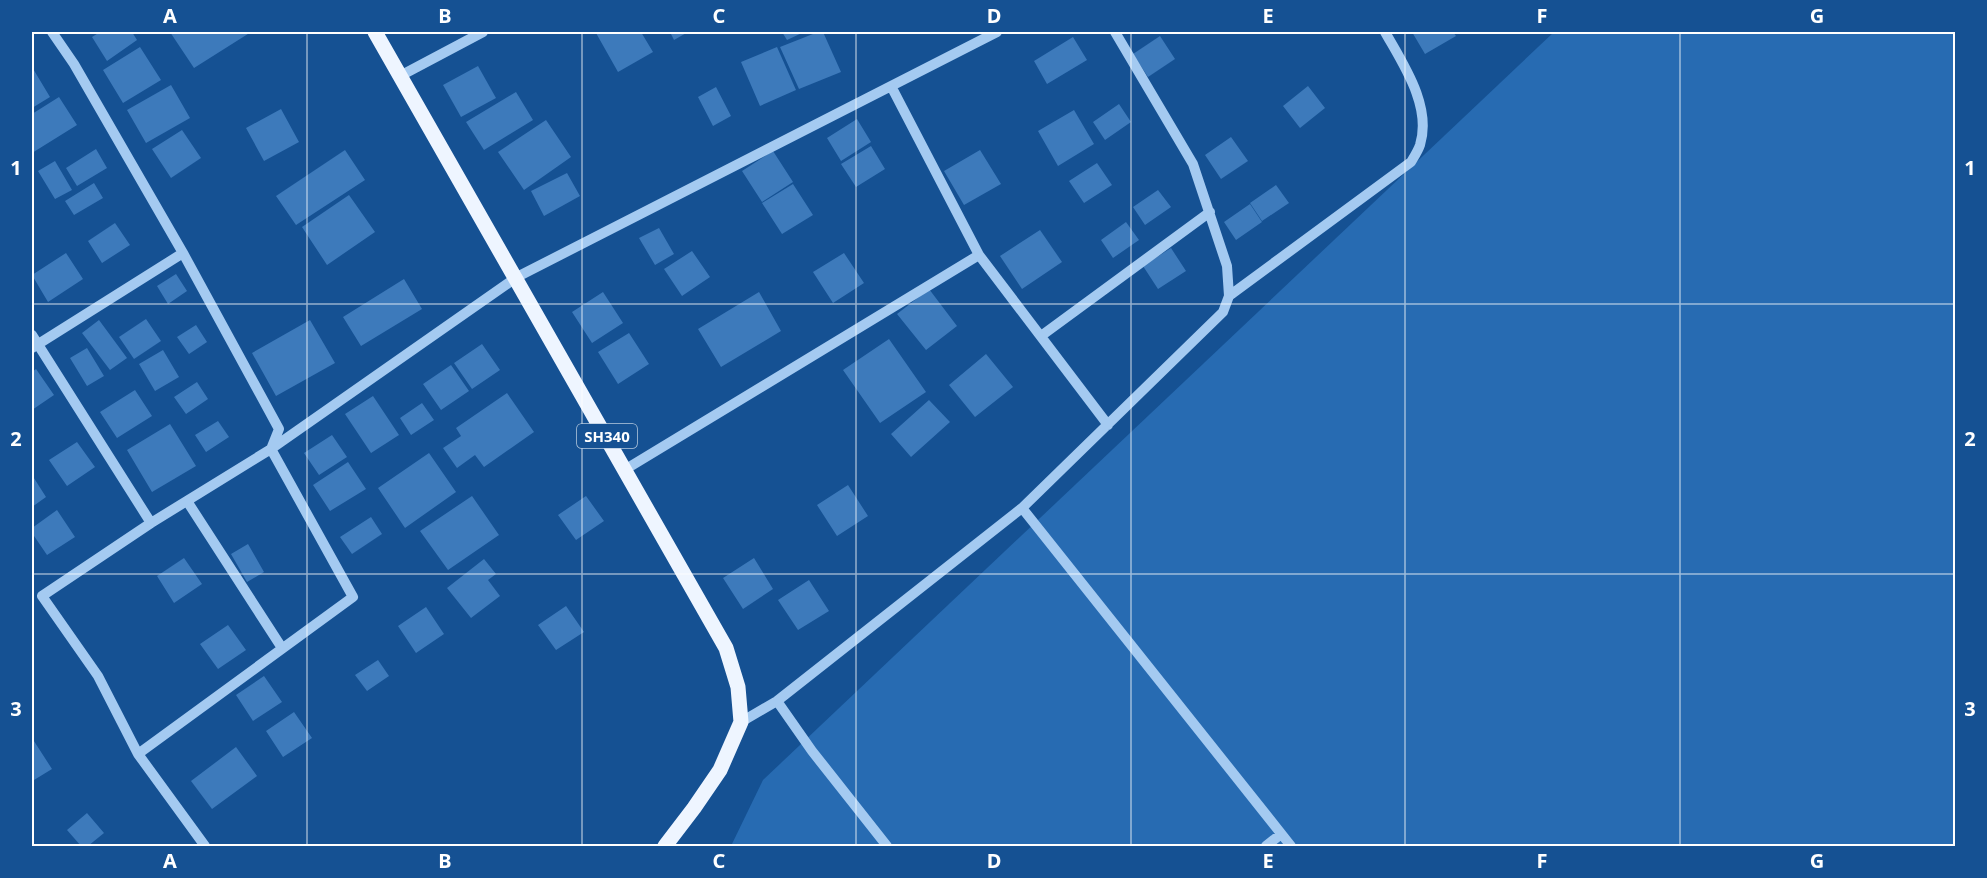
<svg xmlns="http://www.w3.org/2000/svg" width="1987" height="878" viewBox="0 0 1987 878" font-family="'Noto Sans',sans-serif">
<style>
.green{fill:#276bb2}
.building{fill:#3d7abb}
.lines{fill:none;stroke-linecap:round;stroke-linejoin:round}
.minor{stroke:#a4caf1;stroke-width:10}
.major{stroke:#eef5ff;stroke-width:15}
.grid{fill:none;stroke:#fff;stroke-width:1.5;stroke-opacity:0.55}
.labels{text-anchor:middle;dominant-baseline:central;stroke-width:4.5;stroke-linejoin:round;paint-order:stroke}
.shield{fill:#155193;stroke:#b9cbdf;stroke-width:1.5}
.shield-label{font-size:15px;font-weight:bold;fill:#fff}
.neatline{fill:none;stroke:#fff;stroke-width:2}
.grid-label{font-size:20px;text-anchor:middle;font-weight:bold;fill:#fff}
</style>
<rect width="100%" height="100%" fill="#155193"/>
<path class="green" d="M 1554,32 L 1955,32 L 1955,846 L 731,846 L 763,780 Z"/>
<path class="building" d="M 100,32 L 132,32 L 137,40 L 107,61 L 92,37 Z
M 170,32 L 251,32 L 194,68 Z
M 600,32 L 641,32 L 653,52 L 618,72 L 596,33 Z
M 670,32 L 688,32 L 674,40 Z
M 782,32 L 804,32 L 787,40 Z
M 818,32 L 823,32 L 841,72 L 799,89 L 780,47 Z
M 1412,32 L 1453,32 L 1456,36 L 1425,54 Z
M 1160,36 L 1175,59 L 1148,77 L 1133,54 Z
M 1073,37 L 1087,60 L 1047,84 L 1034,61 Z
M 140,47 L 161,80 L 123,103 L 103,70 Z
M 777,47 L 796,90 L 760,106 L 741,62 Z
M 478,66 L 496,98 L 461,117 L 443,85 Z
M 32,67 L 50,97 L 32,108 Z
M 171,85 L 190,118 L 146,143 L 127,110 Z
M 1308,86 L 1325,108 L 1300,128 L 1283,106 Z
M 716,87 L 731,116 L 713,126 L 698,97 Z
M 516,92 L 533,120 L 484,150 L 466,122 Z
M 59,97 L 77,125 L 32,153 L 32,114 Z
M 1119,104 L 1131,122 L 1105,140 L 1093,122 Z
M 281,109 L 299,142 L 264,161 L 246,128 Z
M 1074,110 L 1094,144 L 1058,166 L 1038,131 Z
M 857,119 L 871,142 L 841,161 L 827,138 Z
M 546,120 L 571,157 L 524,190 L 498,152 Z
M 182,130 L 201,158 L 171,178 L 152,149 Z
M 1231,137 L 1248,161 L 1221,179 L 1205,155 Z
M 871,146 L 885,169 L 856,187 L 841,164 Z
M 96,149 L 107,168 L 77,186 L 66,168 Z
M 345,150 L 365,180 L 296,225 L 276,196 Z
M 980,150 L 1001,184 L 964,205 L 944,171 Z
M 773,151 L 793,182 L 762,202 L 742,171 Z
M 55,161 L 72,190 L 55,199 L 38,171 Z
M 1097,163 L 1112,185 L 1084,203 L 1069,181 Z
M 567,173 L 580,196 L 544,216 L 531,191 Z
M 94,183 L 103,198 L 74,215 L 65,201 Z
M 793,184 L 813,215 L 782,234 L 762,203 Z
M 1276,185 L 1289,203 L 1262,221 L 1250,203 Z
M 1158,190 L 1171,207 L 1145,225 L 1133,207 Z
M 349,195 L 375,232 L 327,265 L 302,227 Z
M 1250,204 L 1262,222 L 1236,240 L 1224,222 Z
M 1126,222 L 1139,240 L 1113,258 L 1101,240 Z
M 115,223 L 130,245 L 102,263 L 88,241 Z
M 659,228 L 674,254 L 655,265 L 639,238 Z
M 1040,230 L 1062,262 L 1022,289 L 1000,256 Z
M 1171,248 L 1186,271 L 1158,289 L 1143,266 Z
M 692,251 L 710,277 L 682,296 L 664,269 Z
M 66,253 L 83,279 L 48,302 L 32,275 Z
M 844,253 L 864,283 L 833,303 L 813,272 Z
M 176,274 L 187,291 L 168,304 L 157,286 Z
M 404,279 L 422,309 L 361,346 L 343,317 Z
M 929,289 L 957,326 L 926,350 L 897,314 Z
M 603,292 L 623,323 L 592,343 L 572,312 Z
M 759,292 L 781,331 L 721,367 L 698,329 Z
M 146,319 L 161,341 L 134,359 L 119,337 Z
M 99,320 L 127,358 L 110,370 L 82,333 Z
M 310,320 L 335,363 L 276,396 L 252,353 Z
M 196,325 L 207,342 L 189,354 L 177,337 Z
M 629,333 L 649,364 L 618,384 L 598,352 Z
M 889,339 L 926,392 L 880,423 L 843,370 Z
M 482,344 L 500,370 L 472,389 L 454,363 Z
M 87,348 L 104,376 L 87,386 L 70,358 Z
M 163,350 L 179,377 L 155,391 L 139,364 Z
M 986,354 L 1013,387 L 975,417 L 949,385 Z
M 451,365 L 469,391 L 441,410 L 423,384 Z
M 36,369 L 54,395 L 32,410 L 32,372 Z
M 197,382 L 208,399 L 186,414 L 174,397 Z
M 135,390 L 152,416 L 117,438 L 100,412 Z
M 507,393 L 534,432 L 484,467 L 475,455 L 457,468 L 443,448 L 461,436 L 456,428 Z
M 373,396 L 399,435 L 371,453 L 345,414 Z
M 929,400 L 950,422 L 911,457 L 891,434 Z
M 422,403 L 434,420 L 411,435 L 400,418 Z
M 218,421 L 229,437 L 206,452 L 195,435 Z
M 170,424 L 196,466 L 152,492 L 127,450 Z
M 332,435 L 347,457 L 319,475 L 304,453 Z
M 77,442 L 95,467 L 67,486 L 49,460 Z
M 429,453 L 456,492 L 405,528 L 378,488 Z
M 348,462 L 366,489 L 330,511 L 313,485 Z
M 32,475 L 46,497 L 32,507 Z
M 848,485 L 868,516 L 837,536 L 817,505 Z
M 472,496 L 499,535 L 448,570 L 420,531 Z
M 586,496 L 604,521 L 576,540 L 558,515 Z
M 57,510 L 75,537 L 47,555 L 32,533 L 32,528 Z
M 371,517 L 382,534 L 352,554 L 340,537 Z
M 248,544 L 264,572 L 247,582 L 231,554 Z
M 184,558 L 202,584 L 174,603 L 157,576 Z
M 754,558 L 773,589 L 743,609 L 723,578 Z
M 484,559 L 496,574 L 488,580 L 500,596 L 471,618 L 447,588 Z
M 809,580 L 829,611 L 798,630 L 778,600 Z
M 566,606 L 584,632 L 556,650 L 538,625 Z
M 426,607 L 444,634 L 416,653 L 398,626 Z
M 228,625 L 246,650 L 218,669 L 200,644 Z
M 378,660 L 389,676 L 367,691 L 355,675 Z
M 264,676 L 282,702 L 253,721 L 236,695 Z
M 294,712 L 312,738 L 283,757 L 266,731 Z
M 32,738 L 52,769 L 34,780 L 32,777 Z
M 236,747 L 257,776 L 212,809 L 191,781 Z
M 87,813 L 104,833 L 88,846 L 81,846 L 67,830 Z"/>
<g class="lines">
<path class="minor" d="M 52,32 L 74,64 L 183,253 L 279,429 L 271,449 L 517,277 L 997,32
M 400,76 L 483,32
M 979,255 L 1108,425
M 1229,296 L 1411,162 C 1414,157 1418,151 1420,145 C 1432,106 1403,64 1385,32
M 32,335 L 151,523
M 1041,336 L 1210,212
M 32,348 L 183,253
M 626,469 L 979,255 L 891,86
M 187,501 L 282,648
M 1022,508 L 1291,846
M 777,701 L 812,751 L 887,846
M 741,722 L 777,701 L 1022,508 L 1223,312 L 1229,296 L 1227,266 L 1193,164 L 1115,32
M 138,754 L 353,597 L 271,449 L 151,523 L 42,596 L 98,676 L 138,754 L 205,846
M 1266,846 L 1281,834"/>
<path class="major" d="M 375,32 L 726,648 L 738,687 L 741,722 L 720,770 L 694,808 L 665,846"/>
</g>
<path class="grid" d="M 307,32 L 307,846M 582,32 L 582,846M 856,32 L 856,846M 1131,32 L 1131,846M 1405,32 L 1405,846M 1680,32 L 1680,846M 32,304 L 1956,304M 32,574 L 1956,574"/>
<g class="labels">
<rect class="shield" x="577" y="424" width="60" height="24" rx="4.5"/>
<g class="shield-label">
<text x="607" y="436">SH340</text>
</g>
</g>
<rect width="1987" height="878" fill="none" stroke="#155193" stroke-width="66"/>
<rect x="33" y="33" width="1921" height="812" class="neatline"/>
<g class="grid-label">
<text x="170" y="23">A</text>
<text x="445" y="23">B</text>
<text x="719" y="23">C</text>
<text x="994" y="23">D</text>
<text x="1268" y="23">E</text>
<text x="1542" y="23">F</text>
<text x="1817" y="23">G</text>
<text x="16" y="175">1</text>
<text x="1970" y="175">1</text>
<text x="16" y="446">2</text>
<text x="1970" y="446">2</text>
<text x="16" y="716">3</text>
<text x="1970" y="716">3</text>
<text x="170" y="868">A</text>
<text x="445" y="868">B</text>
<text x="719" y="868">C</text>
<text x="994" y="868">D</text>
<text x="1268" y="868">E</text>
<text x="1542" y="868">F</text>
<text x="1817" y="868">G</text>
</g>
</svg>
